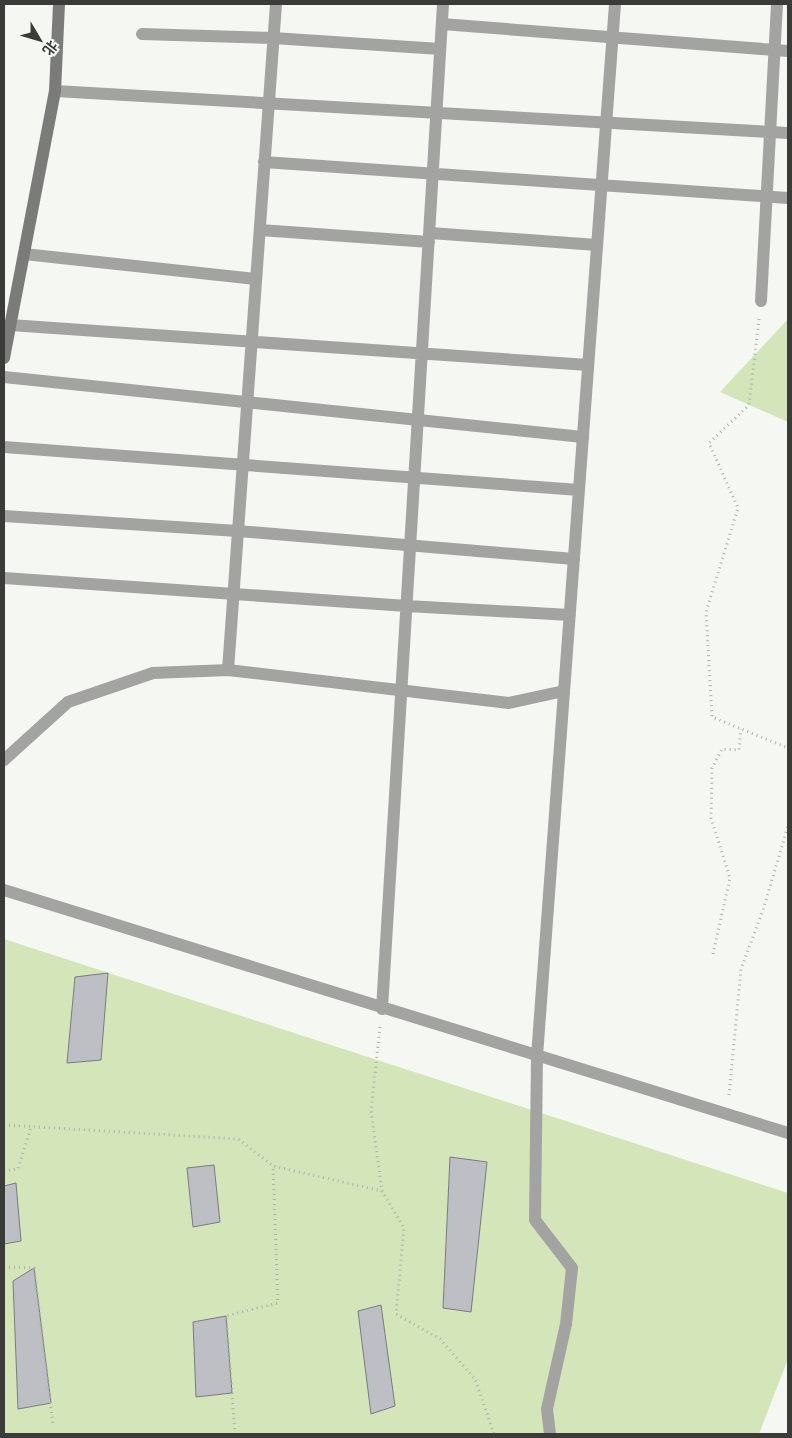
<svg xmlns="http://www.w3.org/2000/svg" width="792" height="1438" viewBox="0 0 792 1438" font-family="Lato,'Noto Sans SC',sans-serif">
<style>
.green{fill:#d4e5ba}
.building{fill:#bebfc5;stroke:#797b7f}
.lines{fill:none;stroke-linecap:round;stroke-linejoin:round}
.path{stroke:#afb1ad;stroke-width:3;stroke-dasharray:1 4;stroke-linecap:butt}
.lane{stroke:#a3a4a2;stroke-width:12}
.street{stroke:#a3a4a2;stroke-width:12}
.secondary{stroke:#7b7c79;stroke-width:12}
</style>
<rect width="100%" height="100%" fill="#f5f8f2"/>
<path class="green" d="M 788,319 L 788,422 L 720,392 Z
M 4,939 L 788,1193 L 788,1359 L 759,1434 L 4,1434 Z"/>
<path class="building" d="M 108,973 L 101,1060 L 67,1063 L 75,977 Z
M 450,1157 L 487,1162 L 471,1312 L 443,1308 Z
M 214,1165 L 220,1222 L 193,1227 L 187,1168 Z
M 16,1183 L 21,1241 L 4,1244 L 4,1186 Z
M 34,1268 L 51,1403 L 18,1409 L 13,1281 Z
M 381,1305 L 395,1406 L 371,1414 L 358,1311 Z
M 226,1316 L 232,1393 L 196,1397 L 193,1322 Z"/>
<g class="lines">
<path class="path" d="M 759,319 L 749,405 L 709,443 L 738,508 L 706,612 L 712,717 L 788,748
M 713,954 L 730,878 L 711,818 L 712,768 L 722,749 L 739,750 L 741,729
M 380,1027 L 371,1111 L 382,1191 L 404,1228 L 396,1314 L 440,1339 L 475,1379 L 494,1434
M 729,1095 L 741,969 L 763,910 L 788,826
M 4,1125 L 238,1139 L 273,1166 L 382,1191
M 4,1171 L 18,1169 L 31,1127
M 4,1267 L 34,1268 L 53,1425
M 235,1434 L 226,1316 L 278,1303 L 273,1166"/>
<path class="lane" d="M 55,91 L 788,133
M 430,233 L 597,245
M 24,254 L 256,279
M 4,377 L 583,437
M 4,516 L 238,531 L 574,559
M 4,760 L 68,702 L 153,673 L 228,670 L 509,703 L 564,691"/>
<path class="street" d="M 442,24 L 788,51
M 142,34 L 273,38 L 440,49
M 264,162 L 788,198
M 260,230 L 429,242
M 761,301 L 777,4
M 10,325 L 588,365
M 4,447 L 579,490
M 4,578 L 407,606 L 570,615
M 228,670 L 276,4
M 4,890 L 788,1133
M 382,1009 L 443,4
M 550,1434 L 547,1409 L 566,1324 L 572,1268 L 535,1220 L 537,1056 L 615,4"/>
<path class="secondary" d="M 4,358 L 55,91 L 59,4"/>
</g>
<rect width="792" height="1438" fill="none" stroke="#3b3c3a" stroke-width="10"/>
<g transform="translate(40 40) rotate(128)" stroke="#f5f8f2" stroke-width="4" paint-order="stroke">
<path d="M0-4L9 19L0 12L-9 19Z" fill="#3b3c3a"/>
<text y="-8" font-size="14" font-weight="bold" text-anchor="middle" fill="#3b3c3a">北</text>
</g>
</svg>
